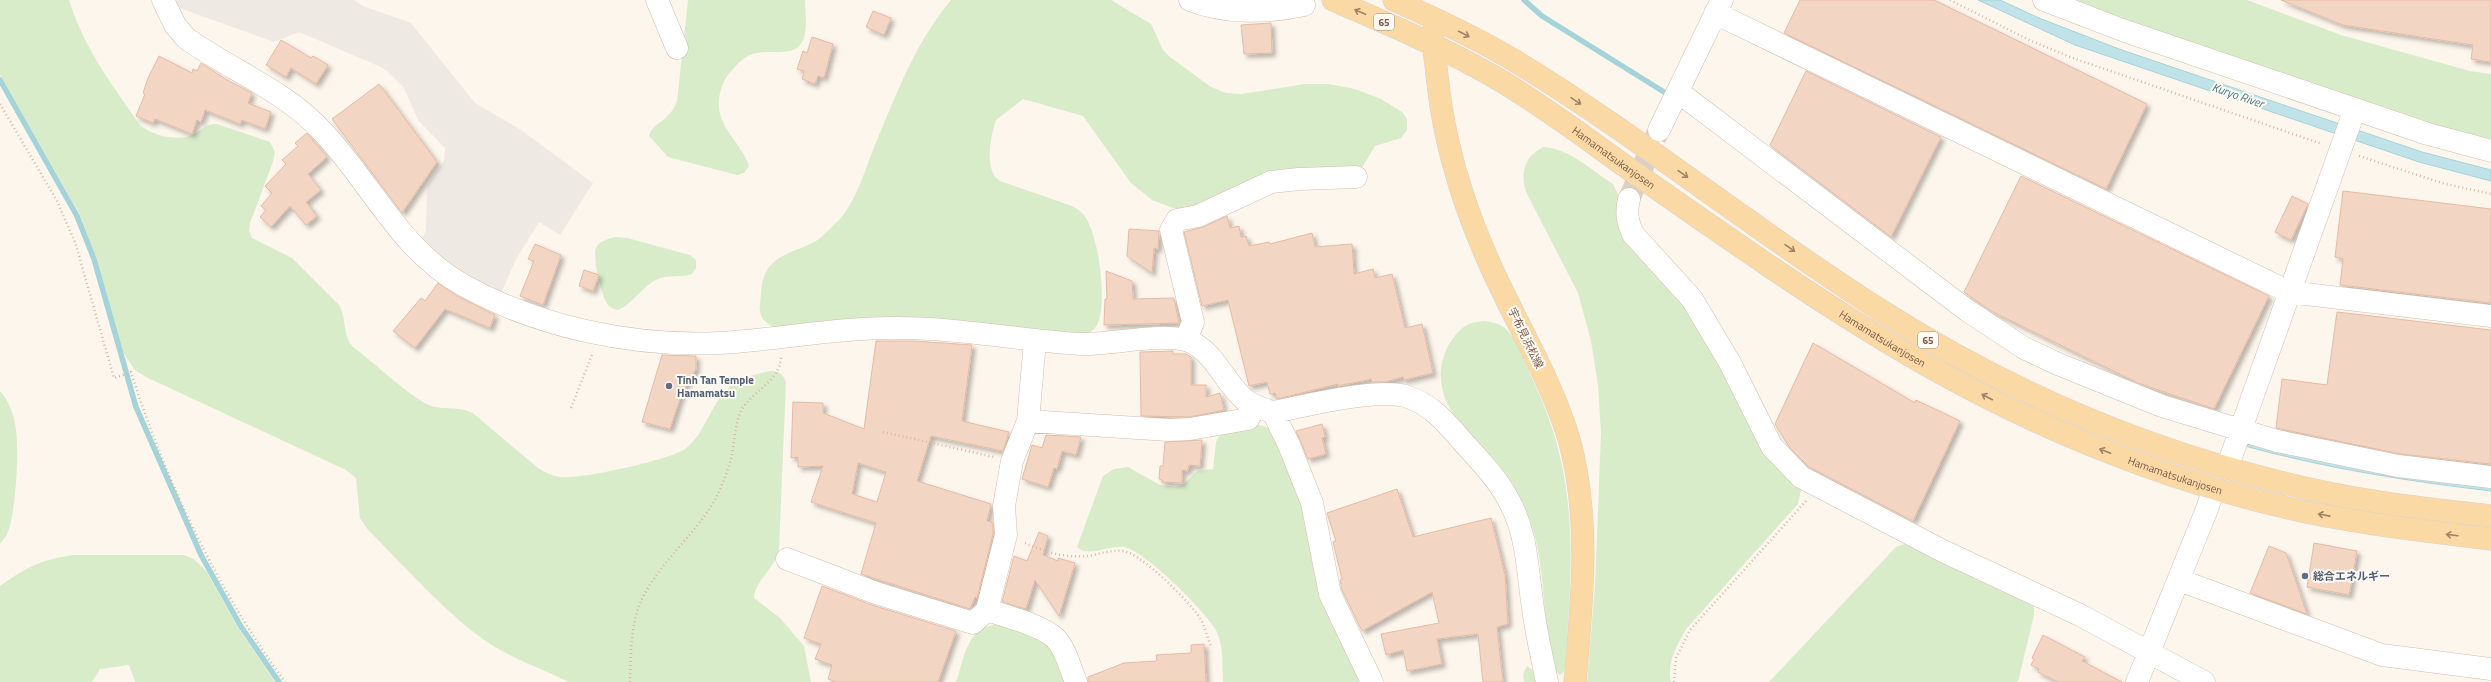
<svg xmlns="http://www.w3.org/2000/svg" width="2491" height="682" viewBox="0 0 2491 682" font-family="'Titillium Web','Noto Sans JP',sans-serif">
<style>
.industrial{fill:#efe9e4}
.green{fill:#d8ecc9}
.water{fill:#bfe3e8;stroke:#a5d3da}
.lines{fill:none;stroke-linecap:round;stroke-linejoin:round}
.stream{stroke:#a5d3da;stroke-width:5.5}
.building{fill:#f3d5c3;stroke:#e6bba3;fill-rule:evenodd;filter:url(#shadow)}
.minor-tunnel{stroke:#dcd0c4;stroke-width:22;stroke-dasharray:22 11;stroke-linecap:butt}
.minor-casing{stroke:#d1beb0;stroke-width:23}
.major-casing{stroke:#dad1cd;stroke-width:23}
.path{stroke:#d9b8a5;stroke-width:2.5;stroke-dasharray:1 3;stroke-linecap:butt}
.minor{stroke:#fff;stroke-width:22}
.major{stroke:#fbd9a5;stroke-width:22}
.oneway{stroke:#a18267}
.service-dot{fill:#5c6f8a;stroke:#fffaf3;stroke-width:1.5}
.labels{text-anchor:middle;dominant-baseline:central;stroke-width:4;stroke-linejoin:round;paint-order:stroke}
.shield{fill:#fffaf3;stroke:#a28b7f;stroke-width:1}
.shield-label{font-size:10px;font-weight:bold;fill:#7a5c4d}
.street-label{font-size:11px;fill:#7a5c4d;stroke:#fffaf3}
.service-label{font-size:11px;font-weight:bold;fill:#4e5e75;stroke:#fffaf3;text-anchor:start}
.water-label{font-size:12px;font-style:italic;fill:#437c86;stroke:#fffaf3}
</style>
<defs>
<filter id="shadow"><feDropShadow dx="3.5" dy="3.5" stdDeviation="2" flood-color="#0004"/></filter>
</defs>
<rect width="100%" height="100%" fill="#fdf6ec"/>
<path class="industrial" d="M 172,0 L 354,0 L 363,6 L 411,23 L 475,103 L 521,130 L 593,183 L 560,235 L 539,222 L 515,261 L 501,294 L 466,278 L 420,241 L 426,231 L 427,186 L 444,161 L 445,148 L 418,120 L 404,88 L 388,72 L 381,67 L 299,32 L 274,42 L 174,6 Z"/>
<path class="green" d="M 0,0 L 69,0 C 85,50 111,83 140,125 C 151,135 177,142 192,135 C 202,131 205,123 217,124 L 270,142 L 275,152 L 273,162 L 250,223 L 249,231 L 252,238 L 292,258 L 339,305 C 347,318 342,333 352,346 C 371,360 410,397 429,405 C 444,411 459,405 474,414 L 538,468 C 545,472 552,476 560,477 C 579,480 669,460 685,449 C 707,433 711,399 734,383 C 743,377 755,375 765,372 C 776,369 782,372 786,382 L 779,549 C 775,569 755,580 754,598 L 780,618 L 804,646 L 811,682 L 569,682 C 544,669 517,661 492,645 C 448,617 406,567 368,530 L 360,518 L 356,478 L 346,470 L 146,377 L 135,370 L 121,349 L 97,259 L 80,215 L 0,75 Z
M 688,0 L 805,0 C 805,11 808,29 803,40 C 794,61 764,46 748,56 C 740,60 734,68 728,75 C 722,83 718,96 719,107 C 720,129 743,146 749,166 L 744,173 L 737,175 L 668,157 L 649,136 C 652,122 670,122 677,101 Z
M 951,0 L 1111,0 L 1151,24 L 1163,50 L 1170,57 L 1211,87 L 1226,93 L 1241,94 L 1305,84 L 1329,84 L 1355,89 L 1381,99 L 1402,112 L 1407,119 L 1407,130 L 1401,138 L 1375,146 L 1360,171 L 1201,209 L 1176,209 L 1152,200 L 1131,183 L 1083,116 L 1023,99 L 996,120 C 991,135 983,171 1000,181 L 1072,206 C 1075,208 1080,210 1082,213 C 1099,229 1108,306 1097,325 C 1093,332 1089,333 1082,335 L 781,329 C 768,326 758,319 760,305 C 761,294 761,282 766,272 C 777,252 801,251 819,239 C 825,234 833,226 839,220 C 856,201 864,173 873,150 C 895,98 914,44 951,0 Z
M 2065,0 L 2247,0 L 2341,35 L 2470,71 L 2491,74 L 2491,143 Z
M 1543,147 C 1569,148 1591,170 1613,184 L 1620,198 L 1673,288 L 1801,490 L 1798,504 L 1687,628 C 1678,643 1666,663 1671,682 L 1587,682 L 1595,585 L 1601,433 L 1598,385 L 1591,341 L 1578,293 L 1526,192 C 1520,172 1524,158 1543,147 Z
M 615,237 L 627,238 L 690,255 L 696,260 L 696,268 L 692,274 C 681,278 669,274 658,279 C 642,286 634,303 618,310 C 615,309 611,308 609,306 C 602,300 592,256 596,248 C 599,241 608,239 615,237 Z
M 1484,321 C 1490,322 1497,323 1502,326 C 1517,336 1524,360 1531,376 C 1580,477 1573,559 1565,668 L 1563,673 L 1559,675 C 1552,666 1551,652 1549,641 C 1542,601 1544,556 1529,518 C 1523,502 1513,485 1503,471 C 1481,442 1444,418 1441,380 C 1439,360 1450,335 1467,325 C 1471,322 1479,322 1484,321 Z
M 0,391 C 8,400 13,412 15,424 C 20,444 16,515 7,534 C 6,537 2,541 0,544 Z
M 1257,425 L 1264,426 L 1278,434 L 1366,682 L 1223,682 C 1222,666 1224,645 1216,630 C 1206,612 1144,550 1124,547 C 1110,545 1087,558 1077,547 L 1103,476 L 1114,469 L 1128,467 L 1160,485 L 1176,487 L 1183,485 L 1197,471 L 1213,469 L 1216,442 L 1222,432 Z
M 1907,543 L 2031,602 L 2034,607 L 2034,615 L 2018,682 L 1769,682 L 1896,547 Z
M 73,555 L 184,555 L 194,559 L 207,572 L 237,626 L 275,682 L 135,682 L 129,665 L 100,669 L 92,682 L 0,682 L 0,586 C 27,567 40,560 73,555 Z
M 994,625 L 1005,625 L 1050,642 L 1069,682 L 956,682 C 964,659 966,629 994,625 Z
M 1527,666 L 1534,671 L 1536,682 L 1524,682 L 1523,674 Z"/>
<path class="water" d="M 1978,0 L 2000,0 L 2039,18 L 2119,49 L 2422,152 L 2491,170 L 2491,181 L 2419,162 L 2075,45 Z
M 2243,438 L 2491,483 L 2491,491 C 2406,481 2324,468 2241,445 Z"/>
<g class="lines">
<path class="stream" d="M 1524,0 L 1542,16 L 1664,92
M 0,80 L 77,216 L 94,259 L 136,407 L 201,555 L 240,625 L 279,682"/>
</g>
<path class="building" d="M 1800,0 L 1934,0 L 2147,104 L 2106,189 L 1784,33 Z
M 2281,0 L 2491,0 L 2491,62 L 2471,59 L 2473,45 L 2343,25 Z
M 873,11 L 891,18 L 884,35 L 866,27 Z
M 1271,23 L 1272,53 L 1244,54 L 1241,25 Z
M 812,37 L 833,44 L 824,78 L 818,76 L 815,84 L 802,79 L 804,71 L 797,69 L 803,51 L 807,53 Z
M 281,40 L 311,58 L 313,56 L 328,65 L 316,84 L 291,68 L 286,77 L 266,65 Z
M 159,56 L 192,73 L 193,69 L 197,71 L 201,63 L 227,80 L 252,93 L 248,103 L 271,112 L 265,129 L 242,120 L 240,124 L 205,110 L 201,122 L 197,120 L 192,134 L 155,119 L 153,123 L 136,116 L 145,94 L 143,93 L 148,78 Z
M 1806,71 L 1941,137 L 1891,237 L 1770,145 Z
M 379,84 L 437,162 L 402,213 L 332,119 Z
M 307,133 L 327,157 L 308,174 L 321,190 L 306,202 L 317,216 L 306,225 L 290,206 L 271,227 L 260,217 L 266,210 L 261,206 L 272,193 L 265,186 L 286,164 L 282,160 L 298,146 L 295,143 Z
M 2021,176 L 2269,296 L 2214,409 L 2138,383 L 1991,311 L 1964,292 Z
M 2343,191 L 2491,209 L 2491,303 L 2340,285 L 2343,259 L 2335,257 Z
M 2292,196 L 2308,204 L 2291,240 L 2275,232 Z
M 1227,216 L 1230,228 L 1239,226 L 1241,237 L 1246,236 L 1249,246 L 1269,242 L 1270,244 L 1312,233 L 1315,247 L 1352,244 L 1354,274 L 1373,269 L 1375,278 L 1392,274 L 1405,328 L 1422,324 L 1433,373 L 1404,380 L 1403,377 L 1385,382 L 1372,382 L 1371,379 L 1338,386 L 1338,384 L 1277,399 L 1275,393 L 1270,394 L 1267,382 L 1249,386 L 1228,300 L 1202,306 L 1184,232 L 1203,227 Z
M 1129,229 L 1159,231 L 1158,249 L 1154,248 L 1152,273 L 1127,256 Z
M 535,244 L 561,255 L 543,305 L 520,296 L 534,261 L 528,259 Z
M 584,270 L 599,275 L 593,291 L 579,286 Z
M 1106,271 L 1132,281 L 1133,299 L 1174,298 L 1179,323 L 1104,325 L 1105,299 L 1107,299 Z
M 438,283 L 457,296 L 495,315 L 490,328 L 445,309 L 415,348 L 393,331 L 421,298 L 425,301 Z
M 2337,312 L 2491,330 L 2491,464 L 2400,454 L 2276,428 L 2282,379 L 2327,385 Z
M 876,341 L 914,341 L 972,345 L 962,421 L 1009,432 L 1003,451 L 931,436 L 917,481 L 991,504 L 987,521 L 993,523 L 993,534 L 977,598 L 975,597 L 970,609 L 861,574 L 876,523 L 811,502 L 823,466 L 798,467 L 798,457 L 791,458 L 793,402 L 823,403 L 823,413 L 864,429 ZM 858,463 L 886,472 L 877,502 L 852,494 Z
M 1813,343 L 1915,403 L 1916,400 L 1960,421 L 1913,521 L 1809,467 L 1790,448 L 1776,426 L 1775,424 Z
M 1173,351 L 1173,354 L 1186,354 L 1191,357 L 1191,385 L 1206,385 L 1206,397 L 1220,393 L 1224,410 L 1189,417 L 1141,416 L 1140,352 Z
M 662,355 L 696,356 L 696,369 L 683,390 L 670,429 L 642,422 Z
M 1322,424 L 1325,437 L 1322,438 L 1326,454 L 1308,459 L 1296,431 Z
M 1046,435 L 1081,437 L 1076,455 L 1062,451 L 1057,469 L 1054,468 L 1048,487 L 1022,479 L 1032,445 L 1042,448 Z
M 1202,440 L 1200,466 L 1189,465 L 1188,471 L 1182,470 L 1182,483 L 1162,482 L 1162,480 L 1159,479 L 1160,466 L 1163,466 L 1165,442 Z
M 1397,489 L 1413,537 L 1491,518 L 1505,575 L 1508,624 L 1497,627 L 1503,682 L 1483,682 L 1478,634 L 1437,639 L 1442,664 L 1407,671 L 1403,650 L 1386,655 L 1381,634 L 1439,623 L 1432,592 L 1362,631 L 1342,590 L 1340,580 L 1342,579 L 1333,542 L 1336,541 L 1327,513 Z
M 1039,532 L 1048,536 L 1043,555 L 1058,561 L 1058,558 L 1075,563 L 1059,616 L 1035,580 L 1026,609 L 1002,602 L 1014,556 L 1027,561 Z
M 2314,543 L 2357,551 L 2349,595 L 2307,587 Z
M 2269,546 L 2286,553 L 2307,614 L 2250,593 Z
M 822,586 L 872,605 L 956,631 L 938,682 L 837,682 L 828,679 L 832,665 L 815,659 L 821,644 L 804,638 Z
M 2043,635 L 2085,657 L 2082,661 L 2122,682 L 2058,682 L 2038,672 L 2039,669 L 2031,665 L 2034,659 L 2032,658 Z
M 1204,644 L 1206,682 L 1088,682 L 1088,677 L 1124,663 L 1157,661 L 1156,655 L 1191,653 L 1191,645 Z"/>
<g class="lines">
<path class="minor-tunnel" d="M 1629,199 L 1657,134"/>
<g class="minor-casing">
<path id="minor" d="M 163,0 L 175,25 L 186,38 C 230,70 286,91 323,132 C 371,183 400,250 463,285 C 538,327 633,347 719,343 C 776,340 833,328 890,328 C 954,327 1017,340 1080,344 C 1110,345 1159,333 1185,340 C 1213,347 1224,383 1245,400 C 1254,406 1262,409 1273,412 C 1305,406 1375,388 1405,396 C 1430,403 1447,423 1463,442 C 1479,460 1497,478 1508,499 C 1528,534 1527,570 1533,608 C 1536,633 1542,657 1547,682
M 657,0 L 677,48
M 1190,0 C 1225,14 1268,13 1304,5
M 2044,0 L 2125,31 L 2428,134 L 2491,151
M 1715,13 L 2289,292 L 2491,316
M 1677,94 L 1685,97 L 1968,311 L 2024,348 L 2058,364 L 2162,406 L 2277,441 L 2398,466 L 2491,477
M 1659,130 L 1722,0
M 1629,199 C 1626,212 1627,221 1633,234 L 1692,299 L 1730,363 L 1772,447 L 1801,477 L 1943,551 L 2080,615 L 2204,682
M 1186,340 L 1193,322 L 1171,230 L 1177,220 L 1198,216 L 1271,182 L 1299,179 L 1356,177
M 1035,341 L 1028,421 L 1012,461 L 1004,506 L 1006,535 L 987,610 C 1005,616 1042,625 1055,638 C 1066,649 1070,668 1076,682
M 1273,412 L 1289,445 L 1312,503 L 1330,594 L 1372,682
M 1028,421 L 1169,430 L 1190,429 L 1248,419 L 1256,407
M 2227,468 L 2355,109
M 787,559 L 876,593 L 973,623 L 987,610
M 2179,580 L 2382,655 L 2491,669
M 2137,682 L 2207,509 L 2214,488"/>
</g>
<g class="major-casing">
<g id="major">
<path id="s1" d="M 1333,0 C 1391,25 1449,50 1503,82 C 1551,111 1596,146 1642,178 C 1735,243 1831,311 1930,367 C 2049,434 2178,485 2311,513 C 2371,525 2431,532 2491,539"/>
<path d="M 1394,0 C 1435,19 1477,38 1515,61 C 1640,137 1754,230 1877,308 C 2011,394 2159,456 2314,490 C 2372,503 2432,509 2491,516"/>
<path d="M 1432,34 C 1436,62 1438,91 1443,118 C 1452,167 1468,215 1488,260 C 1514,320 1550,376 1569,439 C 1591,519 1582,601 1575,682"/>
</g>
</g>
<path class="path" d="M 1950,0 L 2029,40 L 2070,57 L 2322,144
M 0,104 L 57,201 L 75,242 L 114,378 L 131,372 C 166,482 217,589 285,682
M 2359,156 L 2442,183 L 2491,194
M 571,408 L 593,352
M 883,432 L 994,457
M 1025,543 C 1044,552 1065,558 1087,556 C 1098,555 1111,549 1123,551 C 1141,553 1189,601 1200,618 C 1205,626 1207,637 1211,646
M 630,682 C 631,656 630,626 641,601 C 658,563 697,534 717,496 C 722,485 728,471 731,459 C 735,444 734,423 742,409 C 753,391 780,381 781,357
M 1674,682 L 1676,658 L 1690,630 L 1806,501"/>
<use href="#minor" class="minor"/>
<use href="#major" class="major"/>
</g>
<defs><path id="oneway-shaft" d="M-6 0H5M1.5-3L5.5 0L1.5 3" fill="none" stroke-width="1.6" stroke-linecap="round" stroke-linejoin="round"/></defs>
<g class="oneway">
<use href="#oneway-shaft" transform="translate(1360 12) rotate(-157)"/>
<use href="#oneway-shaft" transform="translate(1464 34) rotate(27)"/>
<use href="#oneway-shaft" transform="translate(1576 101) rotate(34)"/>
<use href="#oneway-shaft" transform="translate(1683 174) rotate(35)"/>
<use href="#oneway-shaft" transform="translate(1790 248) rotate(35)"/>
<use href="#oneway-shaft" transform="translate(1987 397) rotate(-153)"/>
<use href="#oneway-shaft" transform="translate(2105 451) rotate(-159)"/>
<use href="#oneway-shaft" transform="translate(2324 515) rotate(-169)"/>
<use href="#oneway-shaft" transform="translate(2452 535) rotate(-173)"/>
</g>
<g class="service-dot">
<circle cx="669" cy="386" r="4"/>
<circle cx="2305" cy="576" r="4"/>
</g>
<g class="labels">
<g class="shield">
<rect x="1374" y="14" width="20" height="16" rx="3"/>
<rect x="1918" y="332" width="20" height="16" rx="3"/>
</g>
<g class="shield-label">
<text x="1384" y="22">65</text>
<text x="1928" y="340">65</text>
</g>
<g class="street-label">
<text stroke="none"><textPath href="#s1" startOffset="323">Hamamatsukanjosen</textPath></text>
<text transform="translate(1526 338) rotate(64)">宇布見浜松線</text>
<text stroke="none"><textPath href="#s1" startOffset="647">Hamamatsukanjosen</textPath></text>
<text stroke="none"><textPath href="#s1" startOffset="971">Hamamatsukanjosen</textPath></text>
</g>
<g class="service-label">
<text x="677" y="380">Tinh Tan Temple<tspan x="677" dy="13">Hamamatsu</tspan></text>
<text x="2313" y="576">総合エネルギー</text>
</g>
<g class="water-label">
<text transform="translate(2238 95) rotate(19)">Kuryo River</text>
</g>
</g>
</svg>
